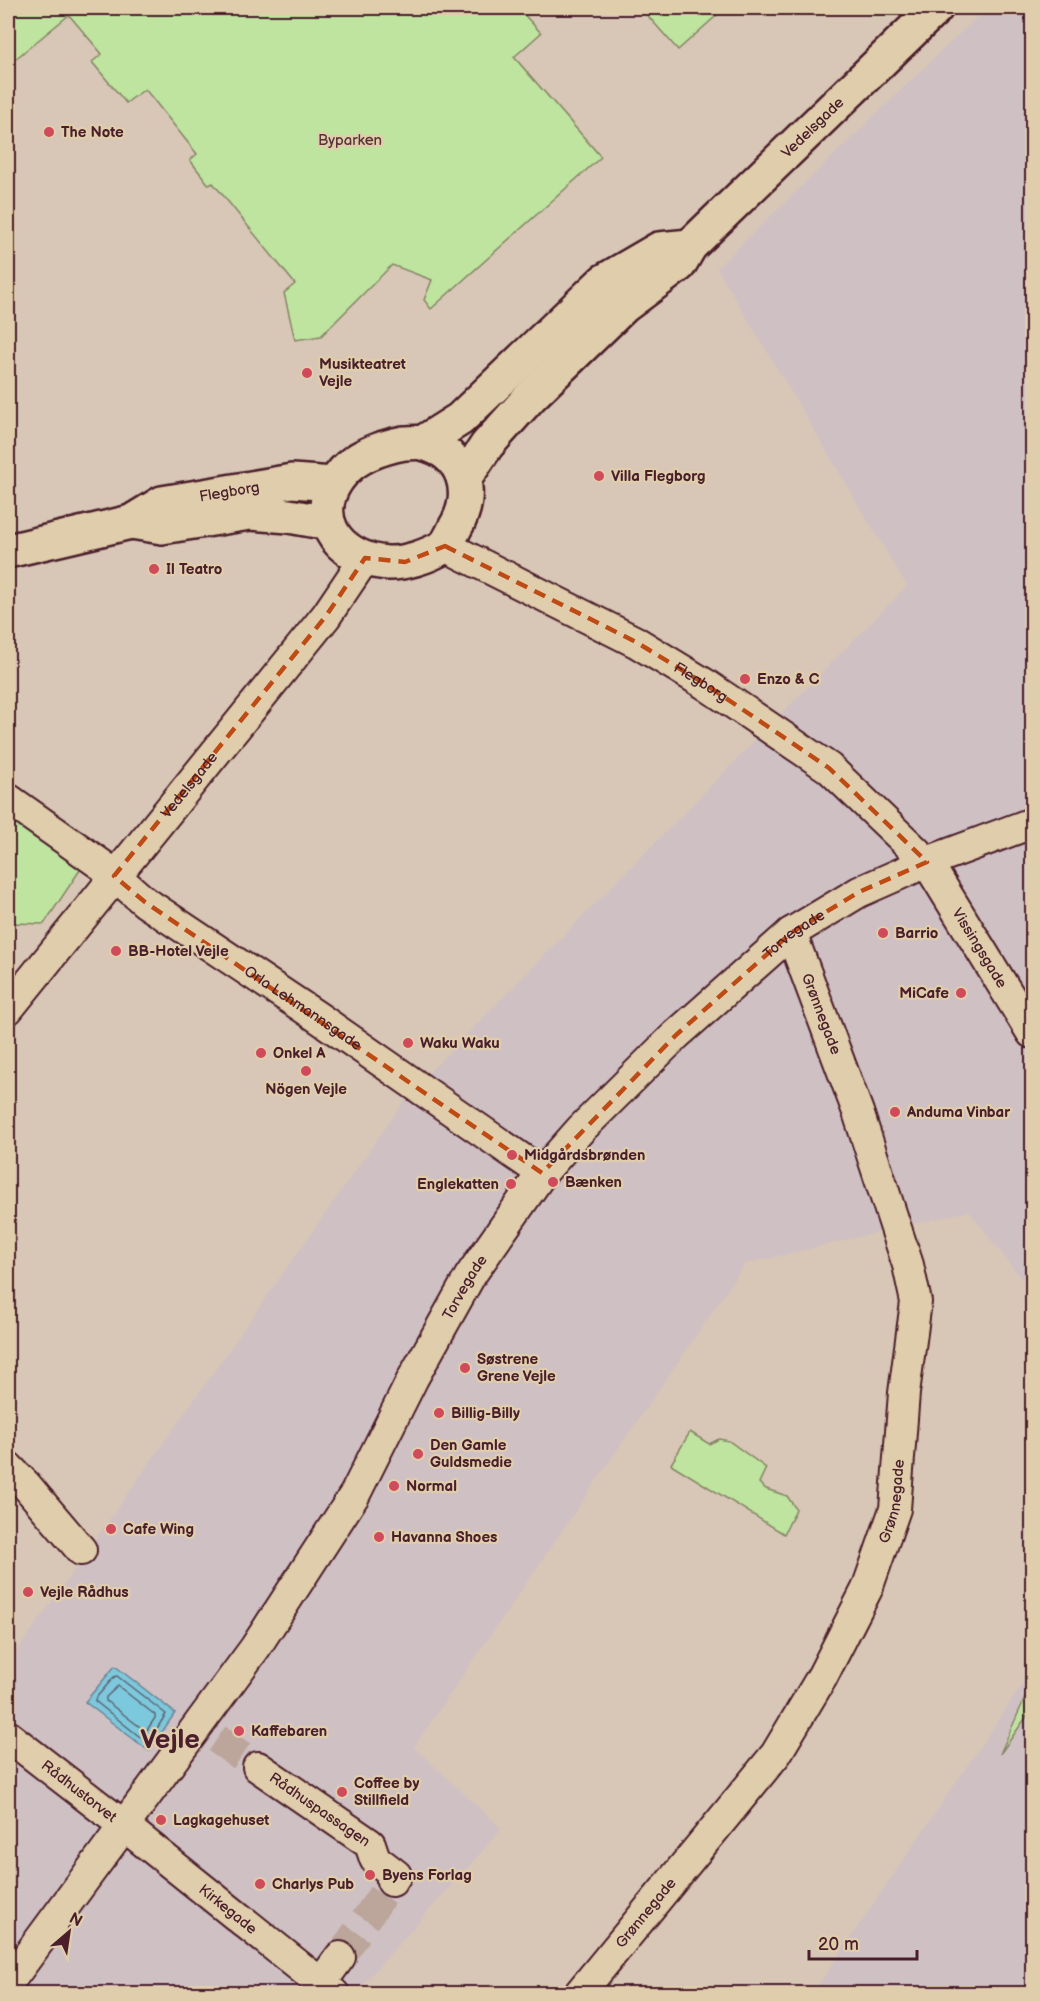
<svg xmlns="http://www.w3.org/2000/svg" width="1040" height="2001" viewBox="0 0 1040 2001" font-family="'Balsamiq Sans',sans-serif">
<style>
.built{fill:#cfc0c3}
.green{fill:#bee49f;stroke:#848265;stroke-width:1.5}
.water{fill:#7cc8dc;stroke:#688495;stroke-width:1.5}
.lines{fill:none;stroke-linecap:round;stroke-linejoin:round}
.shore{stroke:#5e6372;stroke-width:1.5}
.street-tunnel{stroke:#bca59a;stroke-width:30;stroke-dasharray:30 15;stroke-linecap:butt}
.street-casing{stroke:#4a1f2b;stroke-width:34}
.secondary-casing{stroke:#4a1f2b;stroke-width:38}
.street{stroke:#e0cdab;stroke-width:30}
.secondary{stroke:#e0cdab;stroke-width:33}
.marked{fill:none;stroke:#c04a14;stroke-width:4.5;stroke-dasharray:12 8;stroke-linejoin:round}
.poi-dot{fill:#d1495b;stroke:#e0cdab;stroke-width:2}
.labels{text-anchor:middle;dominant-baseline:central;stroke-width:4.5;stroke-linejoin:round;paint-order:stroke}
.street-label{font-size:15px;fill:#4a1f2b;stroke:#e0cdab}
.poi-label{font-size:15px;font-weight:bold;fill:#4a1f2b;stroke:#e0cdab;text-anchor:start}
.park-label{font-size:15px;fill:#563337;stroke:#e0cdab}
.town-label{font-size:27px;font-weight:bold;fill:#4a1f2b;stroke:#e0cdab}
</style>
<rect width="100%" height="100%" fill="#d8c7b6"/>
<filter id="ink" filterUnits="userSpaceOnUse"><feTurbulence type="fractalNoise" baseFrequency=".0167" numOctaves="2"/><feDisplacementMap in="SourceGraphic" scale="12" xChannelSelector="R" yChannelSelector="G"/><feConvolveMatrix kernelMatrix="1 2 1 2 8 2 1 2 1" color-interpolation-filters="sRGB"/></filter>
<g filter="url(#ink)">
<path class="built" d="M 986,8 L 1032,8 L 1032,1293 L 969,1211 L 745,1264 L 414,1747 L 502,1829 L 355,1993 L 8,1994 L 8,1664 L 412,1090 L 907,586 L 717,268 Z
M 1032,1670 L 1032,1993 L 813,1993 Z"/>
<path class="green" d="M 8,8 L 518,8 L 541,33 L 514,57 L 601,157 L 431,309 L 424,300 L 432,280 L 392,265 L 321,336 L 295,340 L 284,293 L 295,284 L 213,183 L 209,185 L 190,160 L 197,154 L 145,89 L 126,103 L 92,62 L 102,54 L 69,15 L 8,65 Z
M 648,8 L 725,8 L 678,50 L 648,16 Z
M 8,813 L 84,864 L 44,924 L 12,923 L 8,928 Z
M 690,1432 L 709,1444 L 719,1439 L 729,1441 L 766,1468 L 759,1483 L 766,1489 L 787,1496 L 796,1509 L 784,1534 L 671,1464 Z
M 1032,1682 L 1032,1709 L 1000,1754 Z"/>
<path class="water" d="M 115,1666 L 175,1713 L 149,1751 L 85,1702 Z"/>
<g class="lines">
<path class="shore" d="M 117,1676 L 166,1714 L 149,1741 L 145,1741 L 95,1701 L 95,1699 L 114,1677 Z
M 118,1686 L 155,1715 L 155,1718 L 147,1730 L 144,1730 L 106,1701 L 106,1697 Z"/>
<path class="street-tunnel" d="M 217,1739 L 258,1767
M 340,1957 L 392,1881"/>
<g class="street-casing">
<g id="street">
<path id="s1" d="M 445,546 L 636,642 L 705,684 L 829,768 L 927,862 L 1032,1033"/>
<path id="s2" d="M 8,799 L 106,868 L 145,902 L 316,1016 L 542,1173"/>
<path id="s3" d="M 8,1009 L 326,616 L 365,558"/>
<path d="M 8,1467 L 25,1484 L 81,1550"/>
<path id="s4" d="M 8,1736 L 123,1825 L 334,1994"/>
<path id="s5" d="M 258,1767 L 370,1844 L 375,1859 L 396,1875 L 392,1881"/>
<path id="s6" d="M 8,1983 L 255,1648 L 355,1494 L 413,1378 L 470,1276 L 542,1173 L 581,1129 L 676,1035 L 791,933 L 859,892 L 927,862 L 1032,823"/>
<path d="M 321,1983 L 340,1957"/>
<path id="s7" d="M 579,1994 L 776,1754 L 822,1677 L 867,1589 L 895,1509 L 904,1393 L 916,1302 L 908,1265 L 858,1112 L 791,933"/>
</g>
</g>
<g class="secondary-casing">
<g id="secondary">
<path d="M 404,443 C 410,443 417,442 422,443 C 465,453 476,493 455,528 C 452,534 448,543 443,547 C 428,556 404,564 387,563 C 335,559 306,513 344,471 C 359,455 383,447 404,443 Z"/>
<path d="M 422,443 L 460,419 L 604,281 L 659,249 L 690,246"/>
<path id="s8" d="M 465,478 L 487,445 L 531,396 L 624,306 L 679,265 L 690,246 L 936,8"/>
<path d="M 131,522 L 162,527 L 250,513 L 289,516 L 328,523"/>
<path id="s9" d="M 8,551 L 131,522 L 162,503 L 292,481 L 333,484"/>
</g>
</g>
<use href="#street" class="street"/>
<use href="#secondary" class="secondary"/>
</g>
</g>
<path class="marked" d="M 445,546 L 636,642 L 705,684 L 829,768 L 927,862 L 859,892 L 791,933 L 676,1035 L 542,1173 L 145,902 L 114,876 L 326,616 L 365,558 L 405,562 Z"/>
<g class="poi-dot">
<circle cx="49" cy="132" r="6"/>
<circle cx="307" cy="373" r="6"/>
<circle cx="599" cy="476" r="6"/>
<circle cx="154" cy="569" r="6"/>
<circle cx="745" cy="679" r="6"/>
<circle cx="883" cy="933" r="6"/>
<circle cx="116" cy="951" r="6"/>
<circle cx="961" cy="993" r="6"/>
<circle cx="408" cy="1043" r="6"/>
<circle cx="261" cy="1053" r="6"/>
<circle cx="306" cy="1071" r="6"/>
<circle cx="895" cy="1112" r="6"/>
<circle cx="512" cy="1155" r="6"/>
<circle cx="553" cy="1182" r="6"/>
<circle cx="511" cy="1184" r="6"/>
<circle cx="465" cy="1368" r="6"/>
<circle cx="439" cy="1413" r="6"/>
<circle cx="418" cy="1454" r="6"/>
<circle cx="394" cy="1486" r="6"/>
<circle cx="111" cy="1529" r="6"/>
<circle cx="379" cy="1537" r="6"/>
<circle cx="28" cy="1592" r="6"/>
<circle cx="239" cy="1731" r="6"/>
<circle cx="342" cy="1792" r="6"/>
<circle cx="161" cy="1820" r="6"/>
<circle cx="370" cy="1875" r="6"/>
<circle cx="260" cy="1884" r="6"/>
</g>
<g class="labels">
<g class="street-label">
<text stroke="none"><textPath href="#s8" startOffset="496">Vedelsgade</textPath></text>
<text stroke="none"><textPath href="#s9" startOffset="231">Flegborg</textPath></text>
<text stroke="none"><textPath href="#s1" startOffset="290">Flegborg</textPath></text>
<text stroke="none"><textPath href="#s3" startOffset="288">Vedelsgade</textPath></text>
<text stroke="none"><textPath href="#s6" startOffset="1320">Torvegade</textPath></text>
<text stroke="none"><textPath href="#s1" startOffset="681">Vissingsgade</textPath></text>
<text stroke="none"><textPath href="#s2" startOffset="362">Orla Lehmannsgade</textPath></text>
<text transform="translate(821 1014) rotate(69)">Grønnegade</text>
<text stroke="none"><textPath href="#s6" startOffset="834">Torvegade</textPath></text>
<text stroke="none"><textPath href="#s7" startOffset="591">Grønnegade</textPath></text>
<text stroke="none"><textPath href="#s4" startOffset="90">Rådhustorvet</textPath></text>
<text stroke="none"><textPath href="#s5" startOffset="75">Rådhuspassagen</textPath></text>
<text stroke="none"><textPath href="#s4" startOffset="280">Kirkegade</textPath></text>
<text stroke="none"><textPath href="#s7" startOffset="105">Grønnegade</textPath></text>
</g>
<g class="poi-label">
<text x="61" y="132">The Note</text>
<text x="319" y="364">Musikteatret<tspan x="319" dy="17">Vejle</tspan></text>
<text x="611" y="476">Villa Flegborg</text>
<text x="166" y="569">Il Teatro</text>
<text x="757" y="679">Enzo &amp; C</text>
<text x="895" y="933">Barrio</text>
<text x="128" y="951">BB-Hotel Vejle</text>
<text x="949" y="993" text-anchor="end">MiCafe</text>
<text x="420" y="1043">Waku Waku</text>
<text x="273" y="1053">Onkel A</text>
<text x="306" y="1089" text-anchor="middle">Nögen Vejle</text>
<text x="907" y="1112">Anduma Vinbar</text>
<text x="524" y="1155">Midgårdsbrønden</text>
<text x="565" y="1182">Bænken</text>
<text x="499" y="1184" text-anchor="end">Englekatten</text>
<text x="477" y="1359">Søstrene<tspan x="477" dy="17">Grene Vejle</tspan></text>
<text x="451" y="1413">Billig-Billy</text>
<text x="430" y="1445">Den Gamle<tspan x="430" dy="17">Guldsmedie</tspan></text>
<text x="406" y="1486">Normal</text>
<text x="123" y="1529">Cafe Wing</text>
<text x="391" y="1537">Havanna Shoes</text>
<text x="40" y="1592">Vejle Rådhus</text>
<text x="251" y="1731">Kaffebaren</text>
<text x="354" y="1783">Coffee by<tspan x="354" dy="17">Stillfield</tspan></text>
<text x="173" y="1820">Lagkagehuset</text>
<text x="382" y="1875">Byens Forlag</text>
<text x="272" y="1884">Charlys Pub</text>
</g>
<g class="park-label">
<text x="350" y="140">Byparken</text>
</g>
<g class="town-label">
<text x="170" y="1740">Vejle</text>
</g>
</g>
<rect width="1040" height="2001" fill="none" stroke="#e0cdab" stroke-width="30"/>
<rect x="15" y="15" width="1010" height="1971" fill="none" stroke="#4a1f2b" stroke-width="2" filter="url(#ink)"/>
<g transform="translate(69 1932) rotate(29)" stroke="#e0cdab" stroke-width="4.5" paint-order="stroke">
<path d="M0-4.5L10 22L0 15L-10 22Z" fill="#4a1f2b"/>
<text y="-9" font-size="16" font-weight="bold" text-anchor="middle" fill="#4a1f2b">N</text>
</g>
<path d="M809 1950v9h108v-9" fill="none" stroke="#4a1f2b" stroke-width="3"/>
<text x="818" y="1950" font-size="18" fill="#4a1f2b" stroke="#e0cdab" stroke-width="4.5" paint-order="stroke">20 m</text>
</svg>
